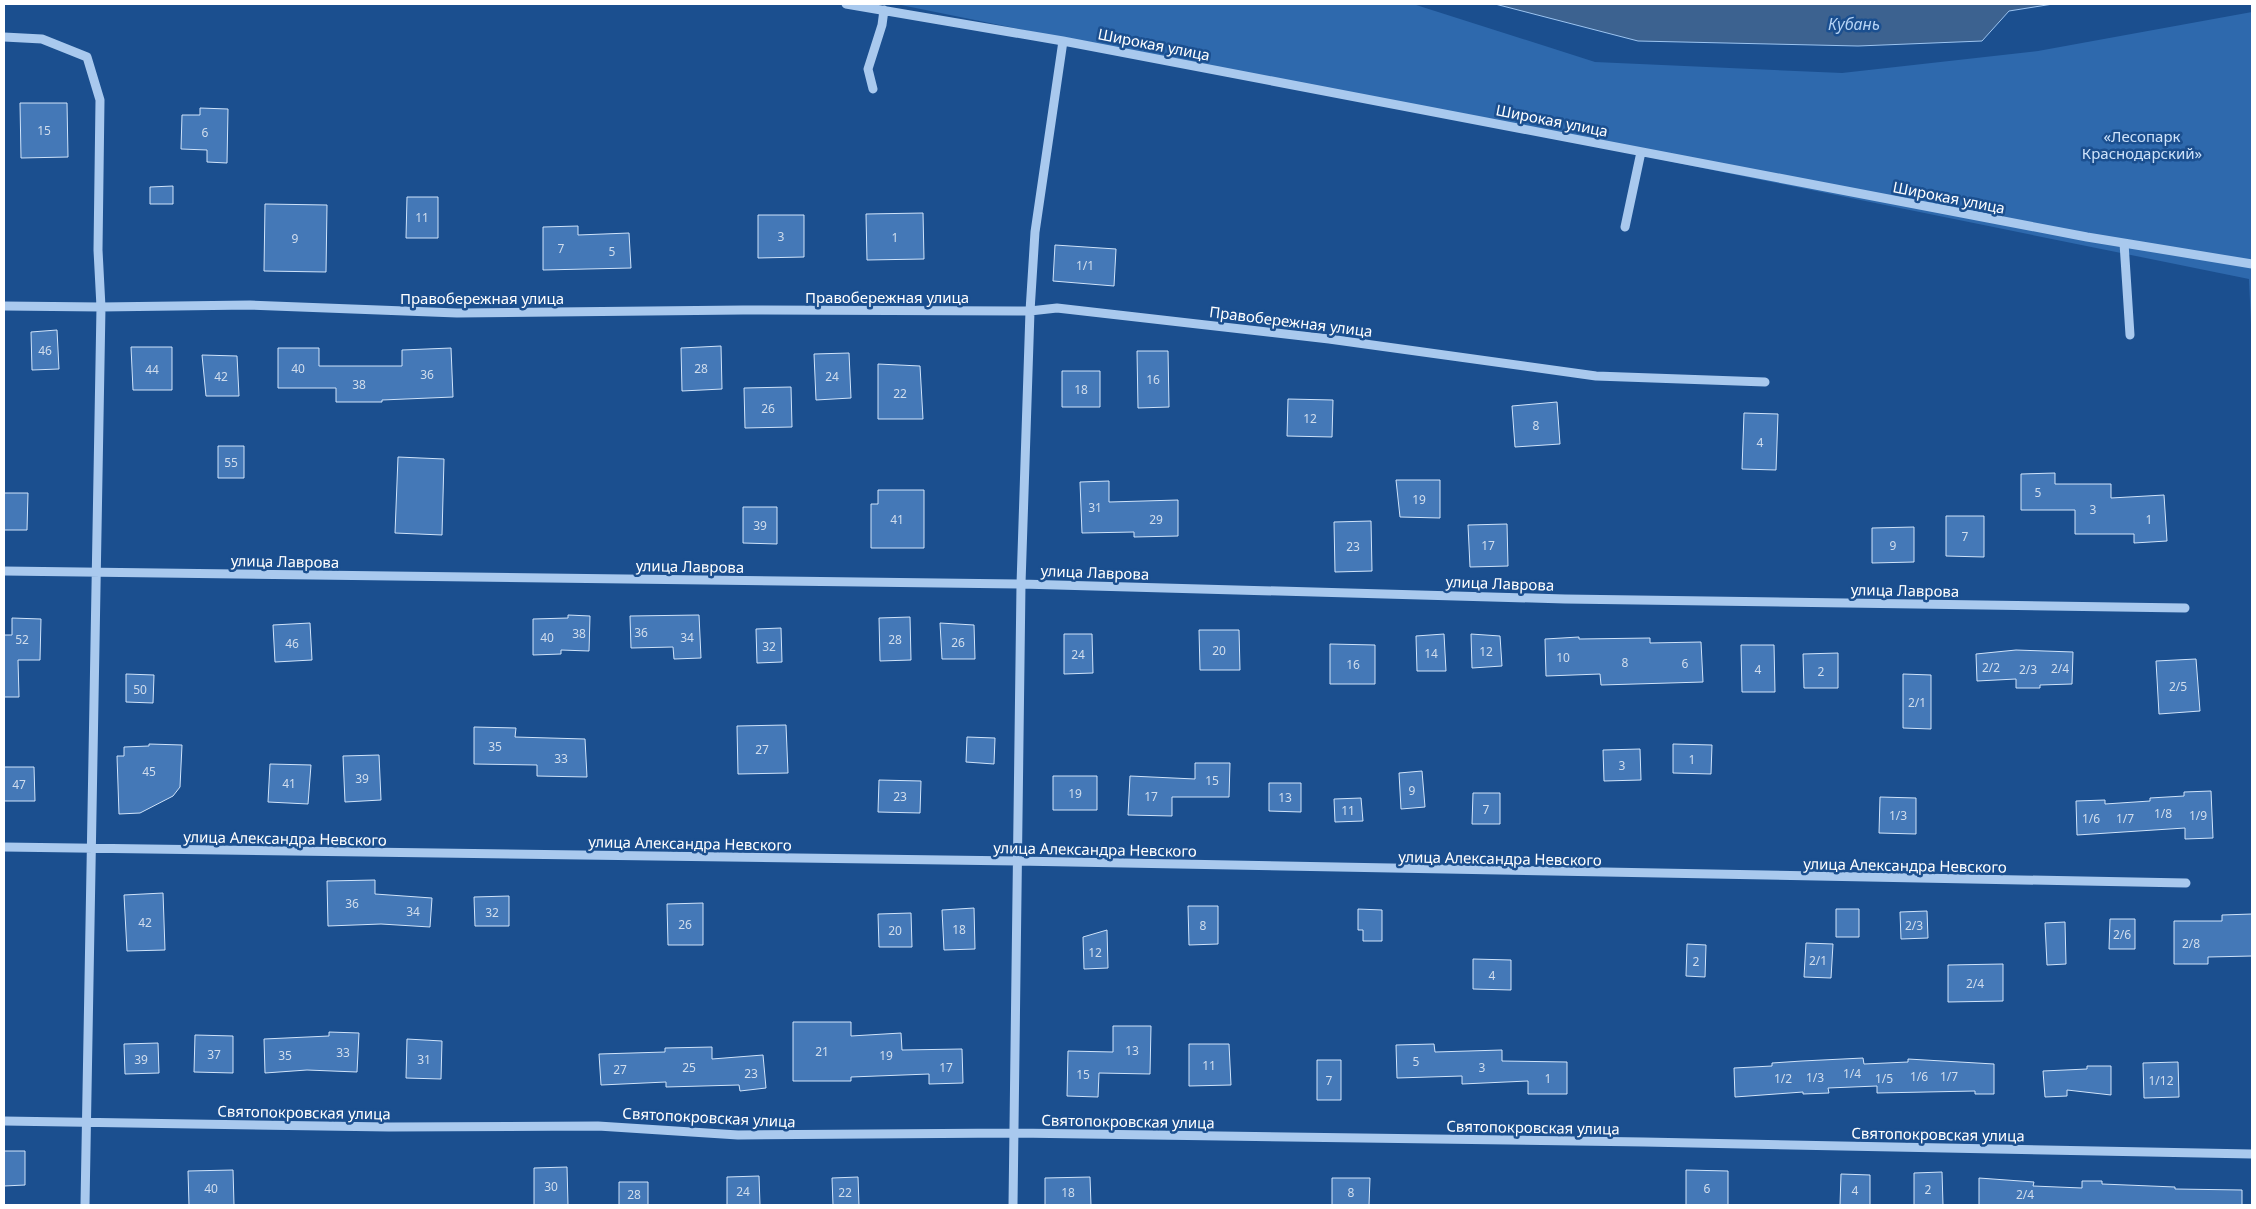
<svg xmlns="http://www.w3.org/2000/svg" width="2256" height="1209" viewBox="0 0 2256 1209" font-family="'Noto Sans',sans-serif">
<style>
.green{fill:#2e69ad}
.water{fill:#3c6290;stroke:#9cc4f0}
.building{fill:#4478b7;stroke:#cfe3fa}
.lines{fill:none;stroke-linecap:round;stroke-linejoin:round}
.minor{stroke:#a9c9ee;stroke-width:9}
.labels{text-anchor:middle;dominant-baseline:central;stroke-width:5;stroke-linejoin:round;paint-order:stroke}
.number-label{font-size:12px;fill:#d0dded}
.street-label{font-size:15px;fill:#fff;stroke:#1b4f8f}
.park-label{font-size:15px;fill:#cfe3fa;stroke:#1b4f8f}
.water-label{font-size:16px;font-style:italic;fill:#b5d3f5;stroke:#1b4f8f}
</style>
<rect width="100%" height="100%" fill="#1b4f8f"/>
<path class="green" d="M 896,4 L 1413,4 L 1595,62 L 1842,73 L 2038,51 L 2252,12 L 2252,348 L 2249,279 Z"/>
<path class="water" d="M 1495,4 L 2053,4 L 2009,11 L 1982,41 L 1858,46 L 1638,41 Z"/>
<path class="building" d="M 20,103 L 67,103 L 68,157 L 21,158 Z
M 200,108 L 228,109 L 227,163 L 207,162 L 207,150 L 181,149 L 182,115 L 200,115 Z
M 173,186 L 173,204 L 150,204 L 150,187 Z
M 407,197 L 438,197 L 438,238 L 406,238 Z
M 265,204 L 327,205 L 326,272 L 264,271 Z
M 923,213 L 924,259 L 867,260 L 866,214 Z
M 758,215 L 804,215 L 804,257 L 758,258 Z
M 578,226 L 578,235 L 629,233 L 631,268 L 543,270 L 543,227 Z
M 1055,245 L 1116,249 L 1114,286 L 1053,281 Z
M 57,330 L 59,369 L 32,370 L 31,332 Z
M 721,346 L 722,389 L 682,391 L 681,348 Z
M 131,347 L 172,347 L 172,390 L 133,390 Z
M 278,348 L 319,348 L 319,366 L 402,366 L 402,350 L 451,348 L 453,397 L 382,400 L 382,402 L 336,402 L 336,388 L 278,388 Z
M 1137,351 L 1168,351 L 1169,407 L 1138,408 Z
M 849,353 L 851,398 L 816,400 L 814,354 Z
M 202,355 L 237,356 L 239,396 L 206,396 Z
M 878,364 L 920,366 L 923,419 L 878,419 Z
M 1062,371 L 1100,371 L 1100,407 L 1062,407 Z
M 791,387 L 792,427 L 745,428 L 744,388 Z
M 1288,399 L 1333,400 L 1332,437 L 1287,436 Z
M 1557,402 L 1560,444 L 1515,447 L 1512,406 Z
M 1744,413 L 1778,414 L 1776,470 L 1742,469 Z
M 218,446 L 244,446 L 244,478 L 218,478 Z
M 398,457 L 444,459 L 442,535 L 395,533 Z
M 2055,473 L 2055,484 L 2111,484 L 2111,498 L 2164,495 L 2167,541 L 2134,543 L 2134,534 L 2075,534 L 2075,510 L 2021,510 L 2021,474 Z
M 1396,480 L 1440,480 L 1440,518 L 1400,517 Z
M 1109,481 L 1109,502 L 1178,500 L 1178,536 L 1134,537 L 1134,532 L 1082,533 L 1080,482 Z
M 878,490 L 924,490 L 924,548 L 871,548 L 871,504 L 878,504 Z
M 4,493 L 28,493 L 27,530 L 4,530 Z
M 743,507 L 777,507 L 777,544 L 743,543 Z
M 1946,516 L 1984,516 L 1984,557 L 1946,556 Z
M 1371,521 L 1372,571 L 1335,572 L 1334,522 Z
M 1507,524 L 1508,566 L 1470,567 L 1468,525 Z
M 1914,527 L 1914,562 L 1872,563 L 1872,528 Z
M 568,615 L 590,616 L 589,651 L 561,650 L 561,654 L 533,655 L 533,619 L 568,618 Z
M 699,615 L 701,658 L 674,659 L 673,647 L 631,648 L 630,616 Z
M 910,617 L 911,660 L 880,661 L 879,618 Z
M 12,618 L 41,619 L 40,660 L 18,660 L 19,697 L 4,697 L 4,635 L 12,635 Z
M 310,623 L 312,660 L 275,662 L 273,625 Z
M 940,623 L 974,625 L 975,659 L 942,659 Z
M 781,628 L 782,662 L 757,663 L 756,629 Z
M 1199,630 L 1239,630 L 1240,670 L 1200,670 Z
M 1064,634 L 1092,634 L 1093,673 L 1064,674 Z
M 1444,634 L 1446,671 L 1417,671 L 1416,636 Z
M 1471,634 L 1500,636 L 1502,666 L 1472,668 Z
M 1579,637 L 1579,639 L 1650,638 L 1650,643 L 1701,642 L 1703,682 L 1601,685 L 1600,674 L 1546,676 L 1545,639 Z
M 1330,644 L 1375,645 L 1375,684 L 1330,684 Z
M 1741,645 L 1774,645 L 1775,692 L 1742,692 Z
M 2016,650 L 2073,652 L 2072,684 L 2040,685 L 2040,688 L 2016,688 L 2016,679 L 1977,681 L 1976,654 Z
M 1838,653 L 1838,688 L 1804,688 L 1803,654 Z
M 2196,659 L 2200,711 L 2159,714 L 2156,661 Z
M 126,674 L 154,675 L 153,703 L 126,702 Z
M 1903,674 L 1931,675 L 1931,729 L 1903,728 Z
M 786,725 L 788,773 L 738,774 L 737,726 Z
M 474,727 L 516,728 L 515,737 L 585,739 L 587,777 L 537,776 L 537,765 L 474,764 Z
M 967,737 L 995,738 L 994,764 L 966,762 Z
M 149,744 L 182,745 L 180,787 L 173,796 L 140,813 L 119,814 L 117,756 L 124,756 L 124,747 L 149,746 Z
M 1673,744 L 1712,745 L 1711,774 L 1673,773 Z
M 1640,749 L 1641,780 L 1604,781 L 1603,750 Z
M 379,755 L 381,800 L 345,802 L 343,756 Z
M 1195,763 L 1230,763 L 1229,797 L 1172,797 L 1172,816 L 1128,815 L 1130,776 L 1195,779 Z
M 270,764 L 311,765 L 308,804 L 268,802 Z
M 4,767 L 34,767 L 35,801 L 4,801 Z
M 1422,771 L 1425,807 L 1401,809 L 1399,773 Z
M 1053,776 L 1097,776 L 1097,810 L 1053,810 Z
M 879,780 L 921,781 L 920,813 L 878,812 Z
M 1269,783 L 1301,783 L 1301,812 L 1269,811 Z
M 2211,791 L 2213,838 L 2185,839 L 2185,828 L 2077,835 L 2076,801 L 2105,800 L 2105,804 L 2150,801 L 2150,798 L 2184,796 L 2184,792 Z
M 1473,793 L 1500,793 L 1500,824 L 1472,824 Z
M 1880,797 L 1916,798 L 1916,834 L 1879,833 Z
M 1361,798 L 1363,821 L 1335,822 L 1334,799 Z
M 375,880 L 375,894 L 432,898 L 430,927 L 381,924 L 328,926 L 327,881 Z
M 163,893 L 165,950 L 127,951 L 124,895 Z
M 509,896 L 509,926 L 475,926 L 474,897 Z
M 703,903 L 703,945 L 668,945 L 667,904 Z
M 1188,906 L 1218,906 L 1218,944 L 1189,945 Z
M 974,908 L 975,949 L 944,950 L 942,910 Z
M 1358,909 L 1382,910 L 1382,941 L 1363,941 L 1363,930 L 1358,930 Z
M 1836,909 L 1859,909 L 1859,937 L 1836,937 Z
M 1927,911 L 1928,938 L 1901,939 L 1900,912 Z
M 911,913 L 912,947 L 879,947 L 878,914 Z
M 2252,914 L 2252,956 L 2208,957 L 2208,964 L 2174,964 L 2174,921 L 2222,921 L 2222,915 Z
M 2110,919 L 2135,919 L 2135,949 L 2109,949 Z
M 2065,922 L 2066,964 L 2047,965 L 2045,923 Z
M 1107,930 L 1108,968 L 1084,969 L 1083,937 Z
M 1806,943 L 1833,944 L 1831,978 L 1804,977 Z
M 1687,944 L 1706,945 L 1705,977 L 1686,976 Z
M 1473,959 L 1511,960 L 1511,990 L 1473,989 Z
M 2003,964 L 2003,1001 L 1948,1002 L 1948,965 Z
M 793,1022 L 851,1022 L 851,1036 L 901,1033 L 902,1050 L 962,1049 L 963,1083 L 929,1084 L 929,1074 L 851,1077 L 851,1081 L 793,1081 Z
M 1113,1026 L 1151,1026 L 1150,1074 L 1099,1073 L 1098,1097 L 1067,1096 L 1068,1051 L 1113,1052 Z
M 329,1032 L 359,1033 L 357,1072 L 307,1070 L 265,1073 L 264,1039 L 329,1036 Z
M 195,1035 L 233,1036 L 233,1073 L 194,1072 Z
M 407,1039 L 442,1041 L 441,1079 L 406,1078 Z
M 158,1043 L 159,1073 L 125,1074 L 124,1044 Z
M 1189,1044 L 1229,1044 L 1231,1085 L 1189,1086 Z
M 1434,1044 L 1435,1052 L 1502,1050 L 1502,1061 L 1567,1062 L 1567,1094 L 1528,1094 L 1528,1081 L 1462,1084 L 1462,1076 L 1397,1078 L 1396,1045 Z
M 712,1047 L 712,1059 L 763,1055 L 766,1088 L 740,1091 L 739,1085 L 666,1087 L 666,1082 L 601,1085 L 599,1054 L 665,1052 L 665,1048 Z
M 1863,1058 L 1864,1064 L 1908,1062 L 1908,1059 L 1994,1064 L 1994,1094 L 1975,1094 L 1975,1091 L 1877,1093 L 1877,1086 L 1828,1088 L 1829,1093 L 1803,1094 L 1803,1092 L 1735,1097 L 1734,1068 L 1772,1066 L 1772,1063 L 1802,1061 Z
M 1317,1060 L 1341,1060 L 1341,1100 L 1317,1100 Z
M 2178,1062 L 2179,1097 L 2144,1098 L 2143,1063 Z
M 2087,1066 L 2111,1066 L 2111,1095 L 2067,1090 L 2067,1096 L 2045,1097 L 2043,1071 L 2087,1069 Z
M 4,1151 L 25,1151 L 25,1185 L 4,1186 Z
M 567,1167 L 568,1205 L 534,1205 L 534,1168 Z
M 233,1170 L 234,1205 L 189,1205 L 188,1171 Z
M 1686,1170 L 1728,1171 L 1728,1205 L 1686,1205 Z
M 1942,1172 L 1943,1205 L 1914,1205 L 1914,1173 Z
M 1841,1174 L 1870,1175 L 1870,1205 L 1840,1205 Z
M 759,1176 L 760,1205 L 727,1205 L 727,1177 Z
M 858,1177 L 859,1205 L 833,1205 L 832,1178 Z
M 1090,1177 L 1091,1205 L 1045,1205 L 1045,1178 Z
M 1332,1178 L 1370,1178 L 1369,1205 L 1332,1205 Z
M 1979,1178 L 2034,1182 L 2033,1186 L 2082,1188 L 2082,1181 L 2102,1181 L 2102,1184 L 2175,1187 L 2175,1189 L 2242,1190 L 2242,1205 L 1979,1205 Z
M 619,1182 L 648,1182 L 648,1205 L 619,1205 Z"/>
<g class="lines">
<path class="minor" d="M 846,4 L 1063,41 L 2087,237 L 2252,264
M 4,37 L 42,39 L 87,57 L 100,100 L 98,250 L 101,307 L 85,1205
M 873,89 L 868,69 L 882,25 L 884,10
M 1625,227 L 1641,152
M 2124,243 L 2130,335
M 4,306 L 101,307 L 250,305 L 457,313 L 743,310 L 1030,311 L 1057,308 L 1329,339 L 1596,376 L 1765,382
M 4,571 L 1021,584 L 1565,599 L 2185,608
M 4,847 L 1017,861 L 2186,883
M 4,1121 L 389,1127 L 598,1126 L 738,1135 L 1013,1133 L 1644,1142 L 2252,1154
M 1013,1205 L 1021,584 L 1030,311 L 1035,232 L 1063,41"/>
</g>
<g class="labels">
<g class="number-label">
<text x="44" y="130">15</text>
<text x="205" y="132">6</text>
<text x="422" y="217">11</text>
<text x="781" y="236">3</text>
<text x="895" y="237">1</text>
<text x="295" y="238">9</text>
<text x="561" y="248">7</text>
<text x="612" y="251">5</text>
<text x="1085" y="265">1/1</text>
<text x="45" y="350">46</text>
<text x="298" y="368">40</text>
<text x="701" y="368">28</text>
<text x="152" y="369">44</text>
<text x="427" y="374">36</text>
<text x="221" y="376">42</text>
<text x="832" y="376">24</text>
<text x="1153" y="379">16</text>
<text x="359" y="384">38</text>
<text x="1081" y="389">18</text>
<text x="900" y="393">22</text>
<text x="768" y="408">26</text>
<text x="1310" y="418">12</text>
<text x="1536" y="425">8</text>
<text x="1760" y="442">4</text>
<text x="231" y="462">55</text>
<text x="2038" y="492">5</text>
<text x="1419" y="499">19</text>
<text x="1095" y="507">31</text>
<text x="2093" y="509">3</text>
<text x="897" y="519">41</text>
<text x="1156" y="519">29</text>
<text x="2149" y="519">1</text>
<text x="760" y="525">39</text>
<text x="1965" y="536">7</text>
<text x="1488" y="545">17</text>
<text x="1893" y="545">9</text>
<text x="1353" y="546">23</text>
<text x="641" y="632">36</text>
<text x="579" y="633">38</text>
<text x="547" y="637">40</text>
<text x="687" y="637">34</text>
<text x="22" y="639">52</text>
<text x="895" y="639">28</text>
<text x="958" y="642">26</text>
<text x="292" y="643">46</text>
<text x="769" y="646">32</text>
<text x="1219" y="650">20</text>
<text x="1486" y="651">12</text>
<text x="1431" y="653">14</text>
<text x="1078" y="654">24</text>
<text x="1563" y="657">10</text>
<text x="1625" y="662">8</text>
<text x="1685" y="663">6</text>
<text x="1353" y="664">16</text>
<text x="1991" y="667">2/2</text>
<text x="2060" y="668">2/4</text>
<text x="1758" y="669">4</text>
<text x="2028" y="669">2/3</text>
<text x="1821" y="671">2</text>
<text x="2178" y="686">2/5</text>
<text x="140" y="689">50</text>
<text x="1917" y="702">2/1</text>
<text x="495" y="746">35</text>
<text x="762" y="749">27</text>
<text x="561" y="758">33</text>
<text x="1692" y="759">1</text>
<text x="1622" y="765">3</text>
<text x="149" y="771">45</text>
<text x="362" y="778">39</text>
<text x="1212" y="780">15</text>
<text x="289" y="783">41</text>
<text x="19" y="784">47</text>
<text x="1412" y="790">9</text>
<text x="1075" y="793">19</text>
<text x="900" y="796">23</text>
<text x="1151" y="796">17</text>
<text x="1285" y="797">13</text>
<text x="1486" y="809">7</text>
<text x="1348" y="810">11</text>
<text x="2163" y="813">1/8</text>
<text x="1898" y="815">1/3</text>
<text x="2198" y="815">1/9</text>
<text x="2091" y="818">1/6</text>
<text x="2125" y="818">1/7</text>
<text x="352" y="903">36</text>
<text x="413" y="911">34</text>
<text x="492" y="912">32</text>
<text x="145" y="922">42</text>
<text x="685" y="924">26</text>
<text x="1203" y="925">8</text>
<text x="1914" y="925">2/3</text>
<text x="959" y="929">18</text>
<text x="895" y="930">20</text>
<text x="2122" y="934">2/6</text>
<text x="2191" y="943">2/8</text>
<text x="1095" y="952">12</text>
<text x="1818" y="960">2/1</text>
<text x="1696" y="961">2</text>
<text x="1492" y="975">4</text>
<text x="1975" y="983">2/4</text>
<text x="1132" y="1050">13</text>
<text x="822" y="1051">21</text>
<text x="343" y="1052">33</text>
<text x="214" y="1054">37</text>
<text x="285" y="1055">35</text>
<text x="886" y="1055">19</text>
<text x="141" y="1059">39</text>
<text x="424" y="1059">31</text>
<text x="1416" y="1061">5</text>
<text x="1209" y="1065">11</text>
<text x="689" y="1067">25</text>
<text x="946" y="1067">17</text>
<text x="1482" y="1067">3</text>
<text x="620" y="1069">27</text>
<text x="751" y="1073">23</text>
<text x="1852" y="1073">1/4</text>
<text x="1083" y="1074">15</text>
<text x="1919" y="1076">1/6</text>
<text x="1949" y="1076">1/7</text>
<text x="1815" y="1077">1/3</text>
<text x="1548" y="1078">1</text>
<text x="1783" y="1078">1/2</text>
<text x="1884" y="1078">1/5</text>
<text x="1329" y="1080">7</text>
<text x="2161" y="1080">1/12</text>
<text x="551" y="1186">30</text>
<text x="211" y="1188">40</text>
<text x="1707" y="1188">6</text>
<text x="1928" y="1189">2</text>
<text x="1855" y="1190">4</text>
<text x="743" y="1191">24</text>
<text x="845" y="1192">22</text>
<text x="1068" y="1192">18</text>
<text x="1351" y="1192">8</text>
<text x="634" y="1194">28</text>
<text x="2025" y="1194">2/4</text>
</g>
<g class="street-label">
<text transform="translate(1154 44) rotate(11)">Широкая улица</text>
<text transform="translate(1552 120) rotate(11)">Широкая улица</text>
<text transform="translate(1949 197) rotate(11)">Широкая улица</text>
<text x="887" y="297">Правобережная улица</text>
<text x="482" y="298">Правобережная улица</text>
<text transform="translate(1291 321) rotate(7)">Правобережная улица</text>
<text transform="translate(285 561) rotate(1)">улица Лаврова</text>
<text transform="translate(690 566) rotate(1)">улица Лаврова</text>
<text transform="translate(1095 572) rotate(2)">улица Лаврова</text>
<text transform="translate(1500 583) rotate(2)">улица Лаврова</text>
<text transform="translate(1905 590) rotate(1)">улица Лаврова</text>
<text transform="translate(285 838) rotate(1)">улица Александра Невского</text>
<text transform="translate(690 843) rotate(1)">улица Александра Невского</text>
<text transform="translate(1095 849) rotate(1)">улица Александра Невского</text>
<text transform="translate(1500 858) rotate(1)">улица Александра Невского</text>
<text transform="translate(1905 865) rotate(1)">улица Александра Невского</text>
<text transform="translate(304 1112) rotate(1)">Святопокровская улица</text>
<text transform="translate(709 1117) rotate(3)">Святопокровская улица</text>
<text transform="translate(1128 1121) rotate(1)">Святопокровская улица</text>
<text transform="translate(1533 1127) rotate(1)">Святопокровская улица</text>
<text transform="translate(1938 1134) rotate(1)">Святопокровская улица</text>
</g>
<g class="park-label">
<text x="2142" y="136">«Лесопарк<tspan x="2142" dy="17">Краснодарский»</tspan></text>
</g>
<g class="water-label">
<text x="1854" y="24">Кубань</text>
</g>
</g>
<rect width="2256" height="1209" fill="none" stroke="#ffffff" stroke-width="10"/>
</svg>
